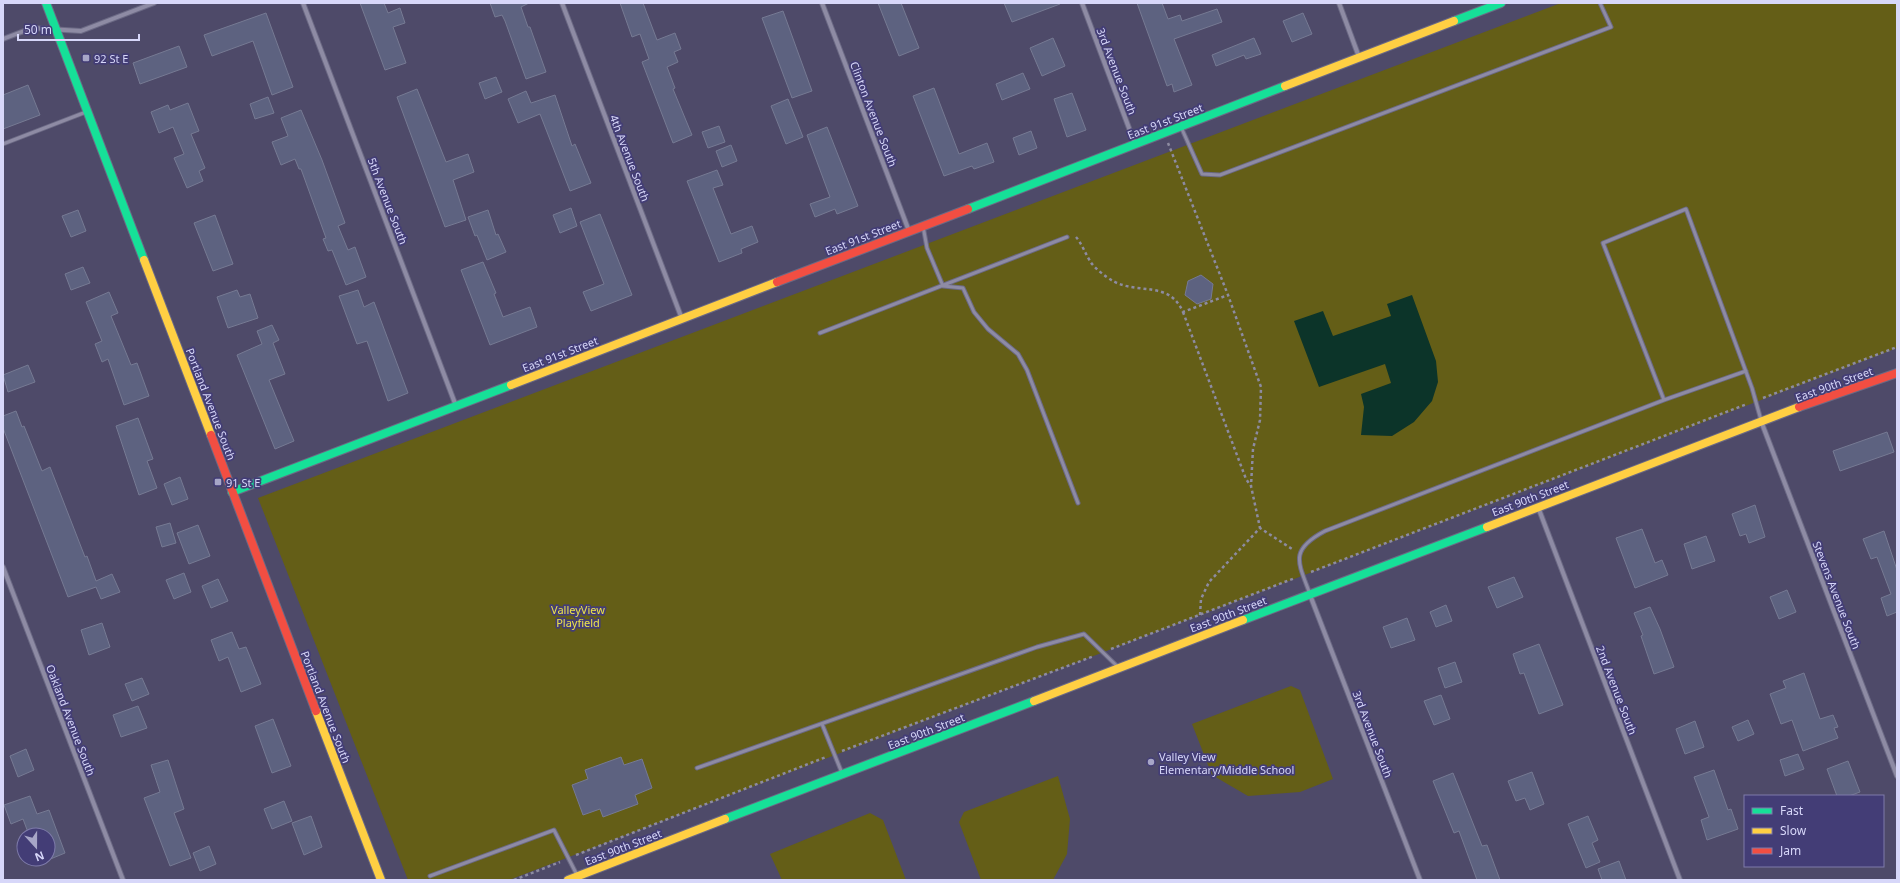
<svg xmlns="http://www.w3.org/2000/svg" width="1900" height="883" viewBox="0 0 1900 883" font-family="'Noto Sans',sans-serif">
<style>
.green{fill:#645e17}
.water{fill:#0c3429}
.building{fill:#5d6280;stroke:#767a93}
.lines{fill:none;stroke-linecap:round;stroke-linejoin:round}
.lane-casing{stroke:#6b6984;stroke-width:5}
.street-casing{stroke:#6b6984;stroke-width:6}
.fast-casing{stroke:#6b6984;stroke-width:10}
.slow-casing{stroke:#6b6984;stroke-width:10}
.jam-casing{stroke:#6b6984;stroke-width:10}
.path{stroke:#8d8ba1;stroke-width:2.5;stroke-dasharray:3 3;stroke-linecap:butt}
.lane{stroke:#8e8ba4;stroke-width:3}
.street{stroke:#8e8ba4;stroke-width:4}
.fast{stroke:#16e098;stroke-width:8}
.slow{stroke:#ffcf43;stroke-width:8}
.jam{stroke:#f24e42;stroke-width:8}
.poi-dot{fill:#a7a6c7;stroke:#433d76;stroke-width:1.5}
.labels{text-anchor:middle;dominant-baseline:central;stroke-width:3.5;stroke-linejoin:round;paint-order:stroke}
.poi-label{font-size:11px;fill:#d7d7f9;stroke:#433d76;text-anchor:start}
.street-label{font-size:11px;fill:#d7d7f9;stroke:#433d76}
.park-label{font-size:11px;fill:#ede34a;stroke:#433d76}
</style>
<rect width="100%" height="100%" fill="#4e4a69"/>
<path class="green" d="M 1561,3 L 1897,3 L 1897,348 L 509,880 L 408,880 L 258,498 Z
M 1291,686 L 1300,690 L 1333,779 L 1300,792 L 1248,796 L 1212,775 L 1192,724 Z
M 1058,776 L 1070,819 L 1067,854 L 1053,880 L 981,880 L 959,822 L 964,812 Z
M 870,813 L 883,820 L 906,880 L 782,880 L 770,854 Z"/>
<path class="water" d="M 1412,295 L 1436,361 L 1438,382 L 1432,401 L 1414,422 L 1392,436 L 1361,435 L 1364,407 L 1361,394 L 1391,383 L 1385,364 L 1319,387 L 1294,321 L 1323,311 L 1333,336 L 1391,316 L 1387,304 Z"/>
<path class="building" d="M 360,3 L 384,3 L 388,13 L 400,8 L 405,23 L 393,27 L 406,63 L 385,70 Z
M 490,3 L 529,3 L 521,7 L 528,27 L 530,27 L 546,72 L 526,79 L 505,21 L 502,15 L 495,17 Z
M 620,3 L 643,3 L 657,40 L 675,33 L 681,49 L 674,52 L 678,62 L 667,67 L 675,88 L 673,89 L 692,135 L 673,143 L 642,62 L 649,59 L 640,34 L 632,37 Z
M 878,3 L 901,3 L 919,48 L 899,56 Z
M 1004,3 L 1059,3 L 1060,4 L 1012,22 Z
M 1137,3 L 1162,3 L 1168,19 L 1180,15 L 1182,21 L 1217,9 L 1222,22 L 1174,39 L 1192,85 L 1174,92 L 1172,84 L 1167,86 Z
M 783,11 L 812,91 L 792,98 L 762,18 Z
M 266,13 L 293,87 L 272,95 L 253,41 L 212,56 L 204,35 Z
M 1303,13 L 1312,34 L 1292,42 L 1283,21 Z
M 1053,38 L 1065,66 L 1042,76 L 1030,48 Z
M 1254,38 L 1261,54 L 1246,59 L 1244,55 L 1216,66 L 1212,55 Z
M 179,46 L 187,67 L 140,84 L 133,63 Z
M 1023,73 L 1030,89 L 1002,100 L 996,84 Z
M 496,77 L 502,92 L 485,99 L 479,83 Z
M 28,85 L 40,115 L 3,129 L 3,95 Z
M 934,88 L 959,154 L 987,143 L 994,162 L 974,169 L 972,166 L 944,176 L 913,96 Z
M 417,89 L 446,162 L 468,154 L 474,172 L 453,180 L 466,220 L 445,227 L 397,97 Z
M 526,91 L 531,103 L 555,95 L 572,146 L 575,144 L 591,183 L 570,191 L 540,114 L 518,123 L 508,99 Z
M 1072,93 L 1086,130 L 1067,137 L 1054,99 Z
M 268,97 L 274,113 L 255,119 L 250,104 Z
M 788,99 L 803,137 L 786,144 L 771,106 Z
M 188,103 L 199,131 L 191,134 L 205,168 L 199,171 L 203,181 L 187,188 L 174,158 L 184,154 L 173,127 L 159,133 L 151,112 L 168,105 L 170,110 Z
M 301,110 L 322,160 L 345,223 L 338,226 L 348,250 L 355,247 L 366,277 L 346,285 L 332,250 L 328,251 L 323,239 L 326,238 L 301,169 L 299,169 L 295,159 L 281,165 L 272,142 L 288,136 L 281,118 Z
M 719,126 L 725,142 L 708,148 L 702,132 Z
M 827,127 L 858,206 L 837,214 L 835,209 L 815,217 L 810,204 L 830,197 L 807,135 Z
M 1031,131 L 1037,148 L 1019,155 L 1013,138 Z
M 731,145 L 737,161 L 722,167 L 716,151 Z
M 717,170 L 723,185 L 713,188 L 731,234 L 752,226 L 758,242 L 741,249 L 742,253 L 719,262 L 687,181 Z
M 571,208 L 577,226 L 560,233 L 553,215 Z
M 78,210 L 86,231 L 71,237 L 62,216 Z
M 488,210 L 496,235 L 498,234 L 506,252 L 487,260 L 477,235 L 475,236 L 468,217 Z
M 600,214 L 632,295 L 591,311 L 583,292 L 604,284 L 580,222 Z
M 215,215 L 233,264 L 213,271 L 194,223 Z
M 483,262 L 496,293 L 494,294 L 503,317 L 530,307 L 537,327 L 490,345 L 461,270 Z
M 83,267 L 90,283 L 71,290 L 65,274 Z
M 1201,275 L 1213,284 L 1211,299 L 1197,304 L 1185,295 L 1188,281 Z
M 237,290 L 240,297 L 250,294 L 258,318 L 228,328 L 217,297 Z
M 358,290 L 364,307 L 374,302 L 408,393 L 388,401 L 367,341 L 357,344 L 339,296 Z
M 109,292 L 118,313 L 111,316 L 131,365 L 137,363 L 149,396 L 124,405 L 108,359 L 102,362 L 95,344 L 102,341 L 86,302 Z
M 272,325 L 279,340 L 273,343 L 285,374 L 269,380 L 294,441 L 275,449 L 237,355 L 262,344 L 257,331 Z
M 28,365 L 35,382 L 8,392 L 3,375 Z
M 16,411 L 22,427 L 24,426 L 42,471 L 50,467 L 85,557 L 87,556 L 96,581 L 112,574 L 120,592 L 101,599 L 96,587 L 68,597 L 3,428 L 3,416 Z
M 138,418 L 153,459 L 147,461 L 157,488 L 139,495 L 116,426 Z
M 1887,432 L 1894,452 L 1840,471 L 1833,451 Z
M 180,477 L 188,499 L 172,505 L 164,484 Z
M 1755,505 L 1765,537 L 1749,543 L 1746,534 L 1740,536 L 1732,514 Z
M 170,523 L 176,543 L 162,547 L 156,527 Z
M 198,525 L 210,556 L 189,564 L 177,533 Z
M 1642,529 L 1655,563 L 1662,560 L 1668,575 L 1635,588 L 1616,538 Z
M 1884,531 L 1897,570 L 1897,612 L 1887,616 L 1881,598 L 1891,594 L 1877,557 L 1871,559 L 1863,539 Z
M 1706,536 L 1715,561 L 1692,569 L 1684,544 Z
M 184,573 L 191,592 L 174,599 L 166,580 Z
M 1514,577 L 1523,597 L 1497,608 L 1488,587 Z
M 218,579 L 228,601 L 211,608 L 202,586 Z
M 1787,590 L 1796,612 L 1779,619 L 1770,597 Z
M 1446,605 L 1452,621 L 1436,627 L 1430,612 Z
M 1650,607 L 1660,629 L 1674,667 L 1654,674 L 1641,636 L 1643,635 L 1634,613 Z
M 1407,618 L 1415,640 L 1391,648 L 1383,627 Z
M 102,623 L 110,647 L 89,655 L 81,630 Z
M 232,632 L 239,649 L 246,647 L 261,684 L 241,692 L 228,657 L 219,661 L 211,640 Z
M 1539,644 L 1563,705 L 1539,714 L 1524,673 L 1520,674 L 1513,654 Z
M 1455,662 L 1462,682 L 1445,688 L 1438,668 Z
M 1804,673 L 1820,719 L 1833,715 L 1838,727 L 1834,728 L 1838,738 L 1803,751 L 1792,720 L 1781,724 L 1770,694 L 1786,688 L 1783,681 Z
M 142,678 L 149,694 L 132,701 L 125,684 Z
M 1441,695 L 1450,719 L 1434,725 L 1424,701 Z
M 138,706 L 147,728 L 121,737 L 113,715 Z
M 273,719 L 291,766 L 272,773 L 255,726 Z
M 1748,720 L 1754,734 L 1738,741 L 1732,727 Z
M 1695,721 L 1704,747 L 1685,754 L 1676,729 Z
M 26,749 L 34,770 L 18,777 L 10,756 Z
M 1798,754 L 1804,769 L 1785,776 L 1780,760 Z
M 621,757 L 624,765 L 642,759 L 652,788 L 635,795 L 638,804 L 603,817 L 600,809 L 583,815 L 572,785 L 588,779 L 585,770 Z
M 168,760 L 184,809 L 174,813 L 191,858 L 170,866 L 144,798 L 160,792 L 151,765 Z
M 1848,761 L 1860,792 L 1849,796 L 1837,796 L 1827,769 Z
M 1714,770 L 1728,810 L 1731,809 L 1738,829 L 1707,840 L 1701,820 L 1709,817 L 1694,777 Z
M 1532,772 L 1544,804 L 1530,810 L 1525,798 L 1516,801 L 1508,781 Z
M 1453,773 L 1482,846 L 1487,845 L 1500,880 L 1477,880 L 1459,831 L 1454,833 L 1433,781 Z
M 30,796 L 37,814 L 49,810 L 65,853 L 48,860 L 48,835 L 29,835 L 23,819 L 11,824 L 4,805 Z
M 284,801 L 292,821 L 272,829 L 264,809 Z
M 311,816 L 322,847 L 304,855 L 292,823 Z
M 1588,816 L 1598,840 L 1592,843 L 1600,862 L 1586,868 L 1568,824 Z
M 209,846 L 216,864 L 200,871 L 193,853 Z
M 1619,861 L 1626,880 L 1602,880 L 1598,869 Z"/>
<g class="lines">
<g class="lane-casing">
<path id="lane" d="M 1181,127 L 1202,174 L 1220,175 L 1611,27 L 1600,3
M 3,144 L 86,112
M 923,226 L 927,248 L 943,286 L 963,288 L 974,312 L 988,329 L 1018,354 L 1027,370 L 1078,503
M 820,333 L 1067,237
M 1664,400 L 1603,243 L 1686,209 L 1752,388 L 1761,420
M 1310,594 C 1298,562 1289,550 1325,531 L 1664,400 L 1746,371
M 822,724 L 842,773
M 697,768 L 1037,647 L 1084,634 L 1118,667
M 430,876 L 554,830 L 577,875"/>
</g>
<g class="street-casing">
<path id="street" d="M 303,3 L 456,406
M 562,3 L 682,319
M 822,3 L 909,231
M 1082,3 L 1135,144
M 1339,3 L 1359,57
M 3,39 L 32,28 L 81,31 L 154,3
M 1761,421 L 1897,776
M 1538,507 L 1680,880
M 3,567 L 123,880
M 1310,595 L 1420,880"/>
</g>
<g class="fast-casing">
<path id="fast" d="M 46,3 L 144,260
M 1454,21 L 1501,3
M 968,209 L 1285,86
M 232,492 L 511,385
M 1243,620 L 1487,527
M 725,819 L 1034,701"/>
</g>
<g class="slow-casing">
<path id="slow" d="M 1285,86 L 1454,21
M 144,260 L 211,435
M 511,385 L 777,282
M 1487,527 L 1799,407
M 1034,701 L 1243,620
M 316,711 L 381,880
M 568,880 L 725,819"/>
</g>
<g class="jam-casing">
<path id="jam" d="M 777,282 L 968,209
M 1799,407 L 1897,373
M 211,435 L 316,711"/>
</g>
<path class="path" d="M 1168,143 L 1228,295 L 1261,387 L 1260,420 L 1253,449 L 1251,486
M 1076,237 C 1082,244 1085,253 1090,261 C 1094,268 1106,277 1113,281 C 1138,295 1169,280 1183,312 L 1228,295
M 1183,312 L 1246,479 L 1251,486 L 1260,528
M 1763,398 L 1897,347
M 1311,572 L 1747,404
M 1200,615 L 1201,599 L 1209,582 L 1260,528 L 1292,549
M 1111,649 L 1295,578
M 842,751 L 1094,656
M 576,855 L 826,757
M 514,880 L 560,862"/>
<use href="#lane" class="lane"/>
<use href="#street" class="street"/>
<use href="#fast" class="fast"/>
<use href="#slow" class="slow"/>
<use href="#jam" class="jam"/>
</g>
<g class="poi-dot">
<rect x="82" y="54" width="8" height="8" rx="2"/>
<rect x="214" y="478" width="8" height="8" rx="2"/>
<circle cx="1151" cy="762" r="4"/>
</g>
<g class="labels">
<g class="poi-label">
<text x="94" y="58">92 St E</text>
<text x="226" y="482">91 St E</text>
<text x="1159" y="756">Valley View<tspan x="1159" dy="13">Elementary/Middle School</tspan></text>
</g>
<g class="street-label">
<text transform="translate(1117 71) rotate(69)">3rd Avenue South</text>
<text transform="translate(874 114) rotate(69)">Clinton Avenue South</text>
<text transform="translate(1165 121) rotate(-21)">East 91st Street</text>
<text transform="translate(630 158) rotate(69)">4th Avenue South</text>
<text transform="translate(388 201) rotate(69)">5th Avenue South</text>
<text transform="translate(863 237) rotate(-21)">East 91st Street</text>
<text transform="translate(560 354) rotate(-21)">East 91st Street</text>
<text transform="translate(1834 384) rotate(-20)">East 90th Street</text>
<text transform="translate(211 404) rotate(69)">Portland Avenue South</text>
<text transform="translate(1530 498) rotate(-21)">East 90th Street</text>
<text transform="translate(1837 595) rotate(69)">Stevens Avenue South</text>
<text transform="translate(1228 614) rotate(-21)">East 90th Street</text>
<text transform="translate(1617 690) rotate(69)">2nd Avenue South</text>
<text transform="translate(326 707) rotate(69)">Portland Avenue South</text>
<text transform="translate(71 720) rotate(69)">Oakland Avenue South</text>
<text transform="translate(926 731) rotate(-21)">East 90th Street</text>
<text transform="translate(1373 734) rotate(69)">3rd Avenue South</text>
<text transform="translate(623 847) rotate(-21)">East 90th Street</text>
</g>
<g class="park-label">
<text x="578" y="609">ValleyView<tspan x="578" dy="13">Playfield</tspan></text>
</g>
</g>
<rect width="1900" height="883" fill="none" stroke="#d7d7f9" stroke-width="8"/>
<rect x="1744" y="795" width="140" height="72" fill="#433d76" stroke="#7e7baa"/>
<rect x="1752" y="808" width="20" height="6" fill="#16e098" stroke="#7e7baa"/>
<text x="1780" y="815" font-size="12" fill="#d7d7f9">Fast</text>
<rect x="1752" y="828" width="20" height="6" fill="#ffcf43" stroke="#7e7baa"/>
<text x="1780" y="835" font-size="12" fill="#d7d7f9">Slow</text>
<rect x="1752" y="848" width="20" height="6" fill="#f24e42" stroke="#7e7baa"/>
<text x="1780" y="855" font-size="12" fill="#d7d7f9">Jam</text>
<g transform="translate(36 847) rotate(159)"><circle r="19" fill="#433d76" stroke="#7e7baa"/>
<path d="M0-3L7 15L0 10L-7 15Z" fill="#a7a6c7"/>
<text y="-6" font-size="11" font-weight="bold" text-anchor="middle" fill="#d7d7f9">N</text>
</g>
<path d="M18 34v6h121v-6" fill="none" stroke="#d7d7f9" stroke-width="2"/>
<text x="24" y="34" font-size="12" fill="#d7d7f9" stroke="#433d76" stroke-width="3" paint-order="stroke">50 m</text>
</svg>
